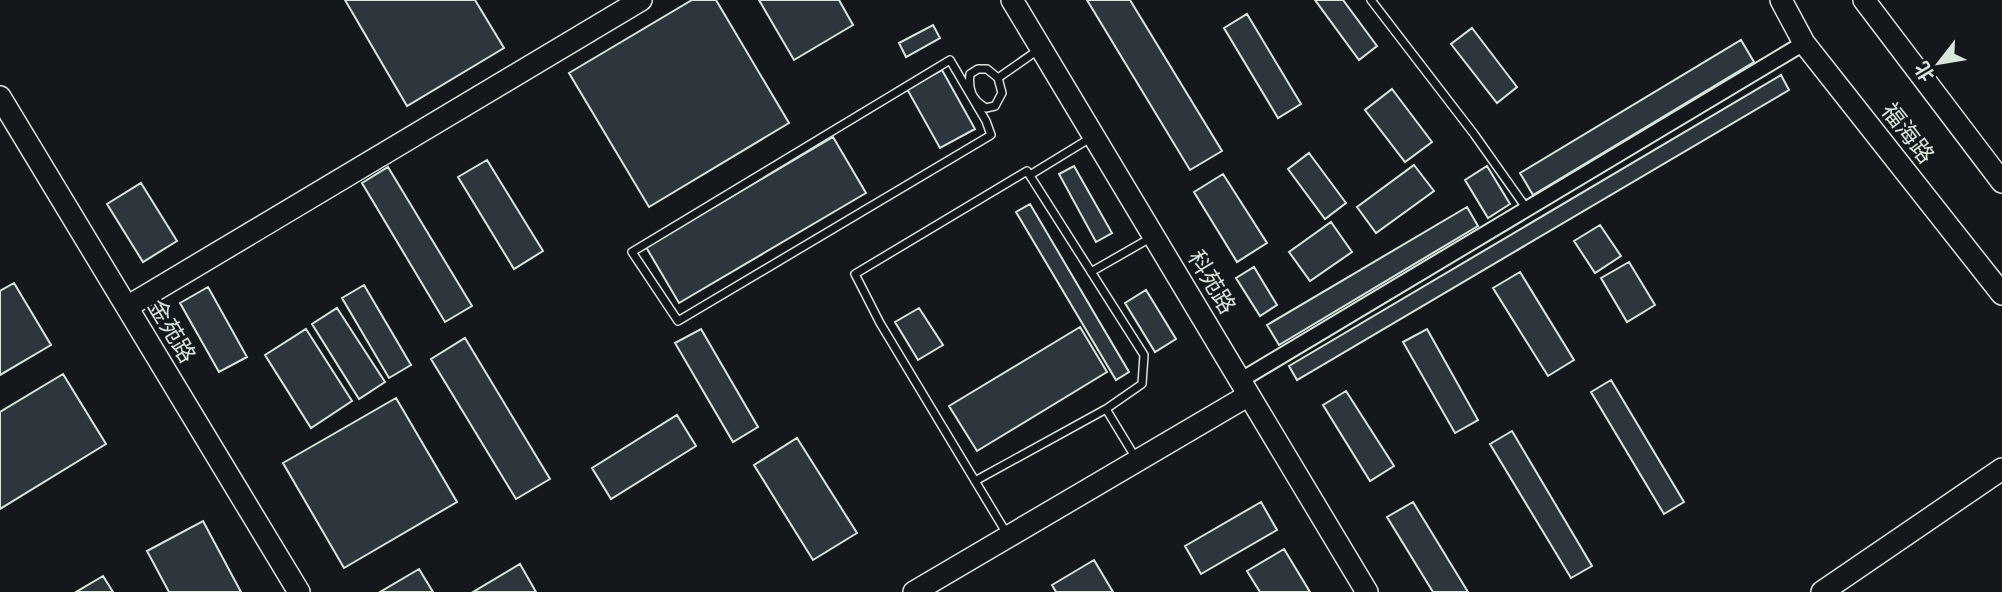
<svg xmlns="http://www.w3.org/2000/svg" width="2002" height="592" viewBox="0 0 2002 592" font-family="Cabin,'Noto Sans SC',sans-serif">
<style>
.building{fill:#2c363c;stroke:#d8e6dc;stroke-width:2}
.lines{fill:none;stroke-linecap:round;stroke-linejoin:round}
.lane-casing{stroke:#d8e6dc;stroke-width:10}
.street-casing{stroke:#d8e6dc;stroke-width:18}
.secondary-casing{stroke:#d8e6dc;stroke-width:24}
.lane{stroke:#14181c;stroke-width:7}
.street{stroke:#14181c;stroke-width:14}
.secondary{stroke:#14181c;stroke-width:21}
.labels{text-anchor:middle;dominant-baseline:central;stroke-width:5;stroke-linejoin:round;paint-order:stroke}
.street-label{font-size:23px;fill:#d8e6dc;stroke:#14181c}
</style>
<rect width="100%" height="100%" fill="#14181c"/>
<path class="building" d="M 345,0 L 475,0 L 504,48 L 407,106 Z
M 692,0 L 716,0 L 789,123 L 649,207 L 569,73 Z
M 759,0 L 839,0 L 853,25 L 794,60 Z
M 1087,0 L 1130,0 L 1222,151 L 1190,170 Z
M 1315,0 L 1343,0 L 1377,46 L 1359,60 Z
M 1247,14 L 1301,104 L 1278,118 L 1224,28 Z
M 933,25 L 940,38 L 906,57 L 899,43 Z
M 1472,28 L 1517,87 L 1497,103 L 1451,44 Z
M 1741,40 L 1754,62 L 1533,195 L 1520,173 Z
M 942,70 L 975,129 L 940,148 L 907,89 Z
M 1781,75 L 1789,90 L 1297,380 L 1289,366 Z
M 1392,89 L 1432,142 L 1405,162 L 1365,110 Z
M 833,137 L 866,193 L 679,303 L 646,247 Z
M 1309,153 L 1346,203 L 1325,219 L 1288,169 Z
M 487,160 L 543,251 L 514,269 L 458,177 Z
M 1414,165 L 1434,191 L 1376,233 L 1357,207 Z
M 1074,166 L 1112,233 L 1096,242 L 1059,174 Z
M 1487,166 L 1510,204 L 1488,218 L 1465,180 Z
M 388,167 L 472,306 L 445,322 L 362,183 Z
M 1223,174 L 1267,243 L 1237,262 L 1194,192 Z
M 141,183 L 177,241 L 143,262 L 107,204 Z
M 1030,204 L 1129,372 L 1116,380 L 1016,212 Z
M 1467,207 L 1478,226 L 1279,345 L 1267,325 Z
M 1331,222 L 1352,252 L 1310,281 L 1289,252 Z
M 1600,225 L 1621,256 L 1595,273 L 1574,241 Z
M 1629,262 L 1655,305 L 1627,322 L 1601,278 Z
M 1254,267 L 1277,305 L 1260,316 L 1236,278 Z
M 1520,272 L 1574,360 L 1548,376 L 1493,288 Z
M 14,283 L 51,345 L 0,375 L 0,291 Z
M 364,285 L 411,365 L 389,378 L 342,298 Z
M 208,287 L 247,357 L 219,372 L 180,303 Z
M 1146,290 L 1176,339 L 1155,352 L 1125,303 Z
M 337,308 L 385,382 L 359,399 L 312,324 Z
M 919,308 L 943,345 L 918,360 L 895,322 Z
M 1080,327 L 1107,372 L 977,451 L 949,406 Z
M 306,329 L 352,401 L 311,428 L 265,355 Z
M 701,329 L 758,427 L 733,442 L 675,343 Z
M 1427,329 L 1478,420 L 1455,433 L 1403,342 Z
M 465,338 L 550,479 L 516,499 L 431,359 Z
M 63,374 L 106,444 L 0,509 L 0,412 Z
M 1611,380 L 1684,502 L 1664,514 L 1591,392 Z
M 1346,391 L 1394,466 L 1370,481 L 1323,405 Z
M 396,398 L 457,502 L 344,568 L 283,463 Z
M 677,415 L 696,446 L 611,499 L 592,468 Z
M 1512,431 L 1592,566 L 1571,578 L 1490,444 Z
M 797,438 L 857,533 L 813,560 L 754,465 Z
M 1261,502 L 1277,530 L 1201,574 L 1185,546 Z
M 1413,502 L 1468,592 L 1433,592 L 1387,517 Z
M 203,521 L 241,592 L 169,592 L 147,551 Z
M 1284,549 L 1310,592 L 1260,592 L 1247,571 Z
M 1094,560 L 1113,592 L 1056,592 L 1052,585 Z
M 520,564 L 536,592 L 473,592 Z
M 419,569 L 433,592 L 380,592 Z
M 103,576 L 113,592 L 76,592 Z"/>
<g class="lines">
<g class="lane-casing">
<path id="lane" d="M 1371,0 L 1474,134 L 1527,209
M 950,60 L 986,121 L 991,135 L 678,321 L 632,252 Z
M 978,69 L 987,69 L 998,78 L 1002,93 L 995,106 L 986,108 C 972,100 968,90 970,74 Z
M 998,78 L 1038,50
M 1030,175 L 1092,137
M 1091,272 L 1152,237
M 975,481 L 1106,409
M 1007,534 L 880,323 L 855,274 L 1027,171 L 1144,355 L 1142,384 L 1106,409 L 1137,460"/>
</g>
<g class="street-casing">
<path id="street" d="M 1241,380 L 1804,43"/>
</g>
<g class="secondary-casing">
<path id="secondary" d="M 1012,0 L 1367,592
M 1781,0 L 1804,43 L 2002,294
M 1864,0 L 2002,182
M 0,97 L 299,592
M 127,307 L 641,0
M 914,592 L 1249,395
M 1822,592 L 2002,469"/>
</g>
<use href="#lane" class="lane"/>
<use href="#street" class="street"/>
<use href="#secondary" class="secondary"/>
</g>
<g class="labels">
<g class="street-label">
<text transform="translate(1908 133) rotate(52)">福海路</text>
<text transform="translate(1212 282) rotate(59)">科苑路</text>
<text transform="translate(172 331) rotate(59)">金苑路</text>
</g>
</g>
<g transform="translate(1939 63) rotate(239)" stroke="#14181c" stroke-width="5" paint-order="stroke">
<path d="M0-5L12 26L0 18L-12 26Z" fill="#d8e6dc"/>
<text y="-10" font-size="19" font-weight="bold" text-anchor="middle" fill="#d8e6dc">北</text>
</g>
</svg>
